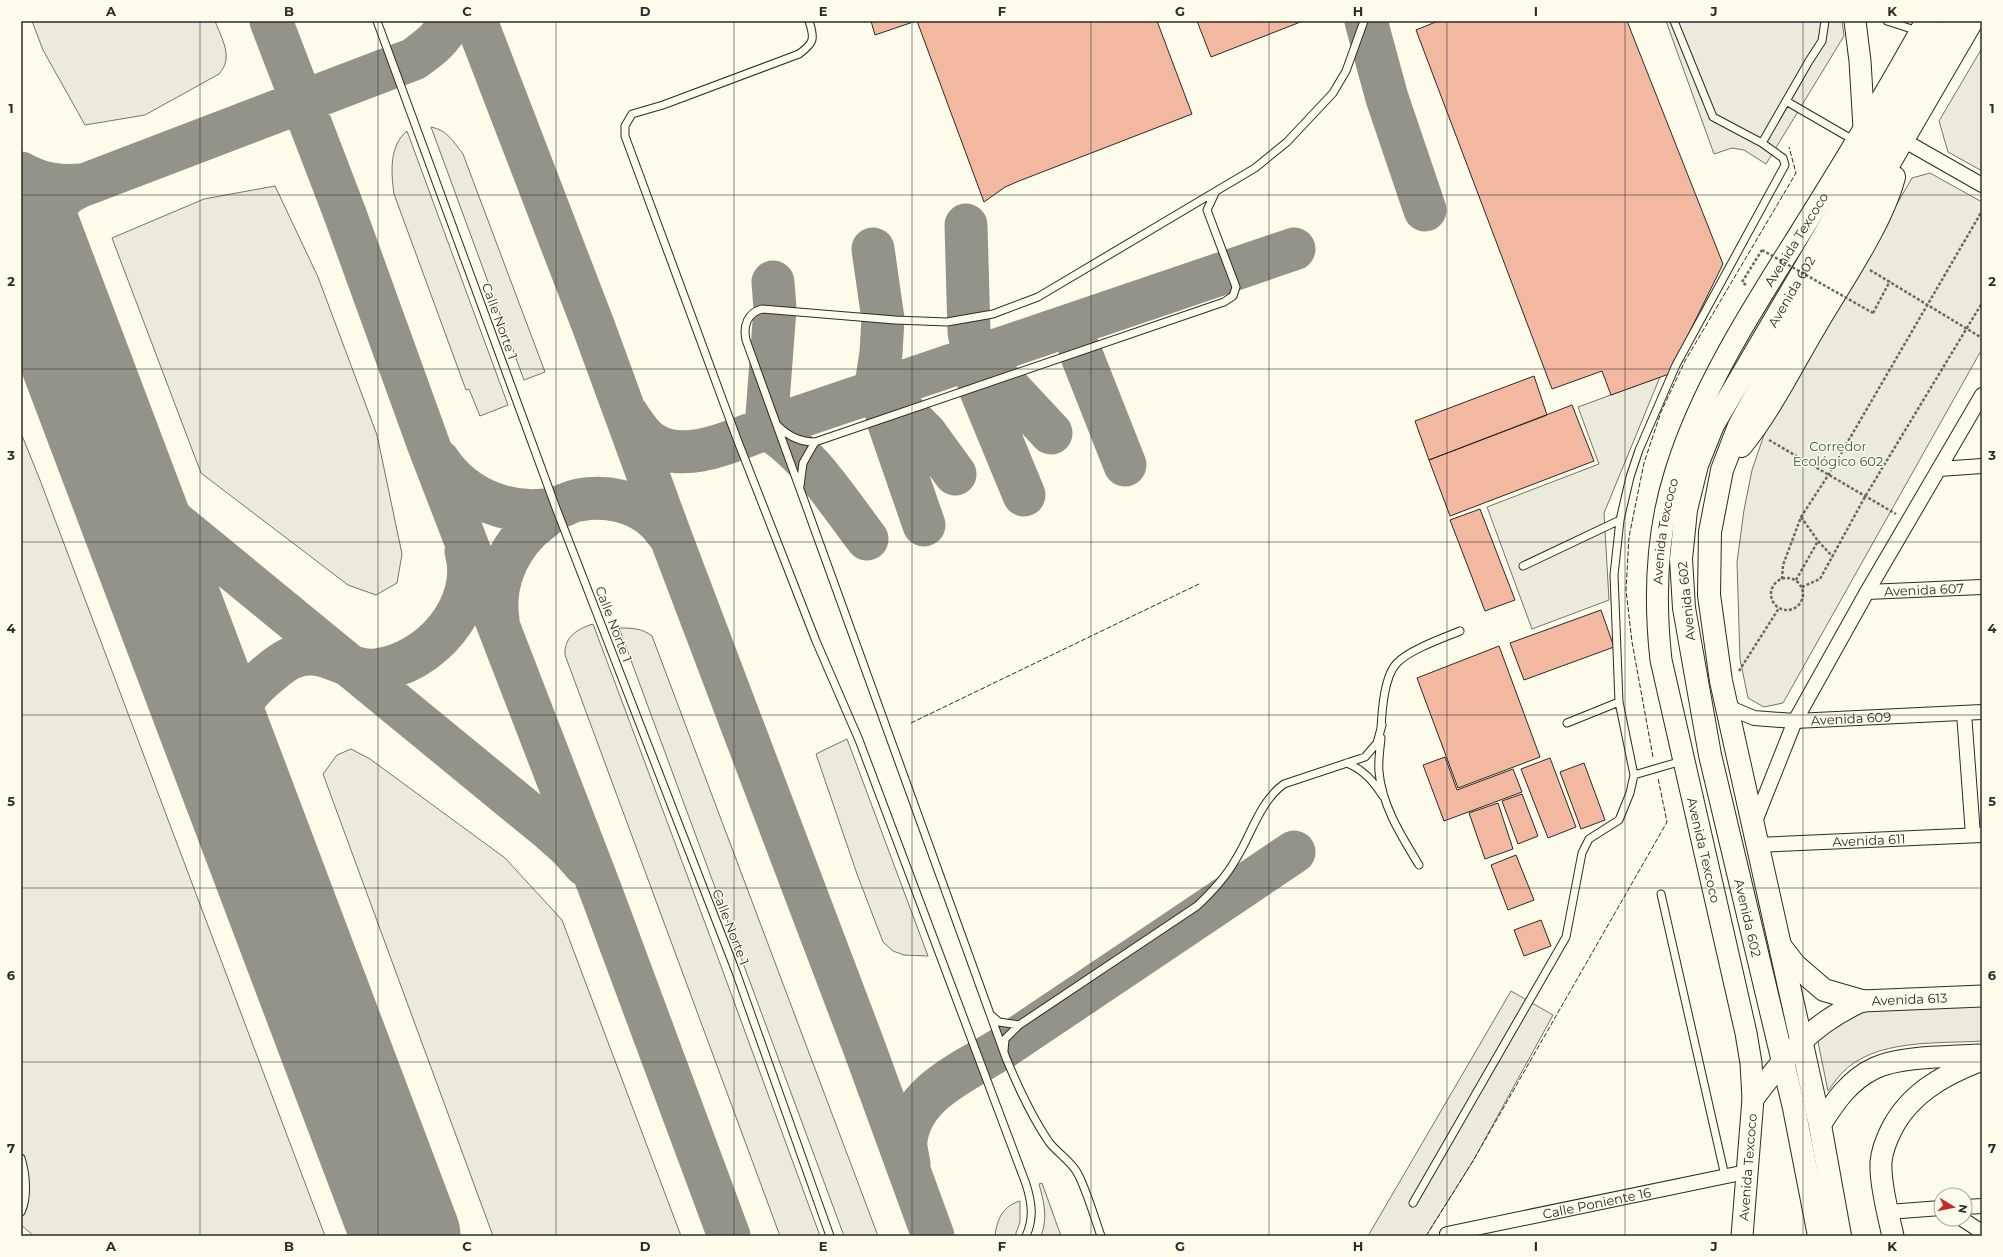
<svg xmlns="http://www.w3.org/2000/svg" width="2003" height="1257" viewBox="0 0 2003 1257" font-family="Montserrat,sans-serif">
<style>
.green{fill:#ecebdb;stroke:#74746e}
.parking{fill:#eceadb;stroke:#74746e}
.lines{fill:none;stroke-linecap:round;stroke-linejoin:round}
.taxiway{stroke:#94938a;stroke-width:43}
.runway{stroke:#94938a;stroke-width:109}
.building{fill:#f2b8a0;stroke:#2b2b2b}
.lane-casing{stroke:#2b2b2b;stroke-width:9}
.street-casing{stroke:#2b2b2b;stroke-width:16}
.secondary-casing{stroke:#2b2b2b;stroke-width:23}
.primary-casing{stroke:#2b2b2b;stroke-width:24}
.path{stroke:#6a6964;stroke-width:2.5;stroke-dasharray:3 2;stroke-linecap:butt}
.lane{stroke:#fdfbea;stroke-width:7}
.street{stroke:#fdfbea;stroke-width:14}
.secondary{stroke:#fdfbea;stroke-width:21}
.primary{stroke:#fdfbea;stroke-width:22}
.path-bridge{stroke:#6a6964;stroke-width:2.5;stroke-dasharray:3 2;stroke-linecap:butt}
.fence{stroke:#2b2b2b;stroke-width:1;stroke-dasharray:5 2;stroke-linecap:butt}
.grid{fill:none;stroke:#2b2b2b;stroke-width:1;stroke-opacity:0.55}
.labels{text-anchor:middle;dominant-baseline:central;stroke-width:3;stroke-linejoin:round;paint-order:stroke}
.street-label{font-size:13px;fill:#2b2b2b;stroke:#fdfbea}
.park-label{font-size:13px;fill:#34623c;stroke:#fdfbea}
.neatline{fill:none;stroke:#2b2b2b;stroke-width:1.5}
.grid-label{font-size:13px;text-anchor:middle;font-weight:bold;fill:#2b2b2b}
</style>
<rect width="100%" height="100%" fill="#fdfbea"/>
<path class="green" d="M 32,21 L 215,21 C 222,40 234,57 219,74 L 145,115 L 85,125 L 43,50 Z
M 1982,48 L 1982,171 L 1948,152 L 1939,121 Z
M 431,127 C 447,130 453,141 463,154 L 545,372 L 524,380 Z
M 407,131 L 508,405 L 480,416 L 469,389 L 466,390 L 394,194 C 391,172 389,146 407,131 Z
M 1930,173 L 1982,202 L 1982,349 L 1783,703 L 1764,707 L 1748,698 L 1740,659 L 1737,562 L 1744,510 L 1752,470 L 1766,429 L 1912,178 Z
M 275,186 L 318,277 L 377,435 L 402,554 L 397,583 L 376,595 L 348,585 L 201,473 L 112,238 L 204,199 Z
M 21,433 L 40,480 L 325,1236 L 34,1236 L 21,1225 Z
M 593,624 L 711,939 L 820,1236 L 780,1236 L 565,655 C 564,637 577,629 593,624 Z
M 619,628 C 631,628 642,628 652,636 L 878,1236 L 844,1236 Z
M 847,739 L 928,956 L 904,955 L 893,951 L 883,942 L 857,874 L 816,754 Z
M 351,749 L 370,759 L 505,858 L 562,920 L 681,1236 L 493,1236 L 323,774 L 337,755 Z
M 1982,1005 L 1982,1041 C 1938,1044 1874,1038 1841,1074 C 1836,1079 1832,1086 1828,1091 L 1817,1037 L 1860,1011 Z
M 1042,1183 L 1061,1236 L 1041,1236 C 1048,1218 1044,1202 1039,1184 Z
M 1020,1201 L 1020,1222 L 1015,1236 L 995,1236 C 997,1219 1003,1206 1020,1201 Z"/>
<path class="parking" d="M 1666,21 L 1842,21 L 1844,36 L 1766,164 L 1744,150 L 1732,148 L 1714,154 Z
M 1660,377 L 1604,513 L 1609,600 L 1532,629 L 1487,507 L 1599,464 L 1578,407 Z
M 1511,991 L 1553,1015 L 1473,1161 L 1426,1236 L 1368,1236 Z"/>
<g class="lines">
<path class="taxiway" d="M 271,21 L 345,214 L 429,446 L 600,889 L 729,1236
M 476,21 L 593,325 L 671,538 L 864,1047 L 933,1236
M 1366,21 L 1387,98 L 1425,210
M 21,173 C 41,184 59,187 81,185
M 21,209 L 414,59 C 429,48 442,39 450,21
M 966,225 L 969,332 L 974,358
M 873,249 L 883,319 L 881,353 L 875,392
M 57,312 C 44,268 25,214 78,187
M 1080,351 L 1125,465
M 971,359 L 1009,388 L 1051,433
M 979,386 L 1024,495
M 881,389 L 926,434 L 955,474
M 627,414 C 634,424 640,435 650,442 C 682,466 735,440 767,428 L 1294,249
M 887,418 L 924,525
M 766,428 L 775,309 L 773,282
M 767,428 C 809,454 837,500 867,539
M 109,448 L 129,480 L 144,497 L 551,831 L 570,848 L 585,865
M 439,461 C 464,499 512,518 556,508 C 564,506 571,501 579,500 C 606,495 635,501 655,519 C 661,524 666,532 671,538
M 498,620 C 493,587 505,554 529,530 C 538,522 547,515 556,508
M 233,776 C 221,730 235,700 272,671 C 284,661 296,653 313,654 C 336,655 351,672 376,670 C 430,664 481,606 466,551
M 909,1164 C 908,1157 905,1148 906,1140 C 912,1091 968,1070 1004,1047 L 1294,852"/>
<path class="runway" d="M 21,217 L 406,1236"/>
</g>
<path class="building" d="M 871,21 L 916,21 L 875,35 Z
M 917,21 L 1157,21 L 1192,114 L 1019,181 L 1005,187 L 984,202 Z
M 1197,21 L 1303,21 L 1211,57 Z
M 1438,21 L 1627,21 L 1723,264 L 1669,374 L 1611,395 L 1602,371 L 1552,389 L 1416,30 Z
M 1534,376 L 1547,415 L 1429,460 L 1415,421 Z
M 1572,405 L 1594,461 L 1450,516 L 1429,460 Z
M 1480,509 L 1515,600 L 1485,611 L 1450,520 Z
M 1601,610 L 1614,647 L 1524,680 L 1510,643 Z
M 1499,646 L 1540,757 L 1458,788 L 1417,678 Z
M 1445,757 L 1457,790 L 1513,769 L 1522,792 L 1444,821 L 1423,765 Z
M 1550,758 L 1576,827 L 1548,838 L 1521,769 Z
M 1584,763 L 1605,820 L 1581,829 L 1560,772 Z
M 1522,794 L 1538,836 L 1518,844 L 1502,801 Z
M 1498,803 L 1513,849 L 1485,859 L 1469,813 Z
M 1516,855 L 1534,900 L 1508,910 L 1491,865 Z
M 1541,920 L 1551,946 L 1524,956 L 1514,930 Z"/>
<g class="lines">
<g class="lane-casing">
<path id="lane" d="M 377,21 L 556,508 L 736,972 L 830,1236
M 809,21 C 815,39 814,43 799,54 L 663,105 L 632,114 L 625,126 L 625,136 L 737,439 L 816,641 L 859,740 L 1026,1184 C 1032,1203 1034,1218 1026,1236
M 1887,21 L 1918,31
M 1786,101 L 1855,141
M 1762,143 L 1809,61 L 1822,41 L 1825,21
M 778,426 C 789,437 800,442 815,442 L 1224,302 L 1233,296 L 1236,287 L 1207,210 L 1215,193
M 800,486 L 803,463 L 815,442
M 1523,566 L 1620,520
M 1567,723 L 1619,702
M 1381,728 C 1382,711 1384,676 1397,663 C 1409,650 1443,638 1460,631
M 1381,738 C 1380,749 1378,761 1379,772 C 1382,806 1402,837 1419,865
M 1347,763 C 1364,770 1373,781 1383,796
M 1634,775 L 1682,761
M 1661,894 L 1725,1176
M 990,1014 L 999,1022 L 1019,1025
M 1004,1051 L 1005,1039 L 1019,1025 L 1197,906 C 1212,892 1226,877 1236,859 C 1251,835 1260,801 1284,784 L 1365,757 L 1377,743 L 1382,725
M 21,1158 C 26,1174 28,1198 21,1212
M 1413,1203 L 1566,937 L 1582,853 L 1589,839 L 1619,820 L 1630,793 L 1634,775 L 1619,702 L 1614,575 L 1620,520 L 1630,477 L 1639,450 L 1676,365 L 1785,165 L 1783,158 L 1762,143 L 1713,117 L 1674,21
M 1101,1236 C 1094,1216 1088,1195 1079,1176 C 1073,1162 1058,1154 1049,1142 C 1031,1116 1018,1087 1006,1058 L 746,340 C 743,326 747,313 762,309 L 895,320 L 947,322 L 993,314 L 1038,297 L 1255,168 L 1287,142 L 1333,93 L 1346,71 L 1364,21"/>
</g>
<g class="street-casing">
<g id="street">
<path d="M 1903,140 L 1982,185"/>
<path d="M 1939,469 L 1982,466"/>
<path id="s1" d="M 1867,592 L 1982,587"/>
<path id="s2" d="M 1725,703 L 1735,710 L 1754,718 L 1795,721 L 1982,712"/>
<path d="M 1964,713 L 1973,835"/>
<path d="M 1754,824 L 1795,721 L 1867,592 L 1982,395"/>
<path id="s3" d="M 1756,845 L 1982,835"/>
<path d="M 1965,1207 L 1982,1206"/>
<path d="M 1888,1212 L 1941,1208"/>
<path d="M 1962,1219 L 1982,1232"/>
<path id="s4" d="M 1447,1234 L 1746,1172"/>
</g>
</g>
<g class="secondary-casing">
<g id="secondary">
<path d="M 1855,21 L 1860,61 L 1864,128"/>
<path id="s5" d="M 1753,1099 C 1785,1056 1811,1024 1862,1001 L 1982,996"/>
<path d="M 1820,1125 C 1834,1103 1849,1080 1875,1068 C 1901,1056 1948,1057 1978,1055"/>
<path id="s6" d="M 1742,1236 L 1753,1099 L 1751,1063 L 1746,1033 L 1661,660 C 1654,597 1656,535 1675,474 C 1700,391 1751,311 1797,238 C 1842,166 1886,95 1926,21"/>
<path d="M 1893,1236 C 1888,1214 1882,1192 1881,1170 C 1880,1159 1884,1146 1888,1137 C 1905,1096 1942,1075 1982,1060"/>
</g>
</g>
<g class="primary-casing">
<g id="primary">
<path d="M 1741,446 C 1771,409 1792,365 1816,325 C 1841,282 1881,225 1894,177"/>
<path d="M 1781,947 L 1795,965 L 1824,990 L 1862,1001"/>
<path id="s7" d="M 1819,1236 L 1794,1108 L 1710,755 L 1684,608 L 1681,559 L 1686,510 L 1697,465 L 1713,425 L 1950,21"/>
<path d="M 1840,1236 L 1820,1125 L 1721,681 L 1709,595 L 1710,532 L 1722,470 L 1739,426 L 1777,356 L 1972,21"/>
</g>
</g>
<path class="path" d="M 1870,270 L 1982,338
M 1746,285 L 1742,282 L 1762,250
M 1873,313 L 1890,281
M 1769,440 L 1896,514
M 1801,517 L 1818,541
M1771 594a16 16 0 1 1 32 0a16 16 0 1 1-32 0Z
M 1782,579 L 1783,565 L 1801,517 L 1829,474 L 1982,211
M 1796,580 L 1818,541 L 1833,557
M 1802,587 L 1820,579 L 1866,495 L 1982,303
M 1739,671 L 1779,608"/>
<use href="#lane" class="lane"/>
<use href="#street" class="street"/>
<use href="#secondary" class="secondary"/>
<use href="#primary" class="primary"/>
<path class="path-bridge" d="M 1762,250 L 1873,313"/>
<path class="fence" d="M 911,723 L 1199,584
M 1653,757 L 1632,642 L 1626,590 L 1629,537 L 1644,463 L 1661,412 L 1685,361 L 1796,173 L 1789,147
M 1426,1236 L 1473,1161 L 1667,822 L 1658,778"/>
</g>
<path class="grid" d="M 200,21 L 200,1236M 378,21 L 378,1236M 556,21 L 556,1236M 734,21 L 734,1236M 912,21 L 912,1236M 1091,21 L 1091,1236M 1269,21 L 1269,1236M 1447,21 L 1447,1236M 1625,21 L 1625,1236M 1803,21 L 1803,1236M 21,195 L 1982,195M 21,369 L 1982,369M 21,542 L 1982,542M 21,715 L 1982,715M 21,888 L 1982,888M 21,1062 L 1982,1062"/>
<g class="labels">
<g class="street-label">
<text stroke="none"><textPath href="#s6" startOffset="1039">Avenida Texcoco</textPath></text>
<text stroke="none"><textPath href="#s7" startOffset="985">Avenida 602</textPath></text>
<text transform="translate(500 321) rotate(70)">Calle Norte 1</text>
<text stroke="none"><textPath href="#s6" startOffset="716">Avenida Texcoco</textPath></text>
<text stroke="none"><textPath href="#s1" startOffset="57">Avenida 607</textPath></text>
<text transform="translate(1686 601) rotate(-96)">Avenida 602</text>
<text transform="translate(614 624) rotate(69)">Calle Norte 1</text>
<text stroke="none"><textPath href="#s2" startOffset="130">Avenida 609</textPath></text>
<text stroke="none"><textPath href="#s3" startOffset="113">Avenida 611</textPath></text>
<text transform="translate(1704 850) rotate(77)">Avenida Texcoco</text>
<text transform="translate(1748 918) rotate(77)">Avenida 602</text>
<text transform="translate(731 927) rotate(69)">Calle Norte 1</text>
<text stroke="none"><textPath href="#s5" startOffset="196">Avenida 613</textPath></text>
<text stroke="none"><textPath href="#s6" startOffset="69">Avenida Texcoco</textPath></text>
<text stroke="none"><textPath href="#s4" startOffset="153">Calle Poniente 16</textPath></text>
</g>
<g class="park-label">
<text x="1838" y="446">Corredor<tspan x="1838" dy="15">Ecológico 602</tspan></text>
</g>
</g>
<rect width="2003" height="1257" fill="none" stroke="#fdfbea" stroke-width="44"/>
<g transform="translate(1953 1207) rotate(100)"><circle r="19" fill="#fdfbea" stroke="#a9a89e"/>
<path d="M0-3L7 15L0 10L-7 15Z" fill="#c62828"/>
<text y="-6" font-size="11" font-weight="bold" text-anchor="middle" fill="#2b2b2b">N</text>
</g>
<rect x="22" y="22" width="1959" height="1213" class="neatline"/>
<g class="grid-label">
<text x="111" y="16">A</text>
<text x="289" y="16">B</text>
<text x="467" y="16">C</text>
<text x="645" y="16">D</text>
<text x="823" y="16">E</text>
<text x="1002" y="16">F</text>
<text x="1180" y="16">G</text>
<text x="1358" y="16">H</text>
<text x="1536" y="16">I</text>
<text x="1714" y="16">J</text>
<text x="1892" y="16">K</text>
<text x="11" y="113">1</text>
<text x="1992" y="113">1</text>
<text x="11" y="286">2</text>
<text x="1992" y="286">2</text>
<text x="11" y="460">3</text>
<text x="1992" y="460">3</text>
<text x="11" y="633">4</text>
<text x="1992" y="633">4</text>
<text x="11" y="806">5</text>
<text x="1992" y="806">5</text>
<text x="11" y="980">6</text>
<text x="1992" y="980">6</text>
<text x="11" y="1153">7</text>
<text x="1992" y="1153">7</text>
<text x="111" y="1251">A</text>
<text x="289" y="1251">B</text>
<text x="467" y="1251">C</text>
<text x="645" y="1251">D</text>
<text x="823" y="1251">E</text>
<text x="1002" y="1251">F</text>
<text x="1180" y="1251">G</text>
<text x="1358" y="1251">H</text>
<text x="1536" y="1251">I</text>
<text x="1714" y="1251">J</text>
<text x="1892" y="1251">K</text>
</g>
</svg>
